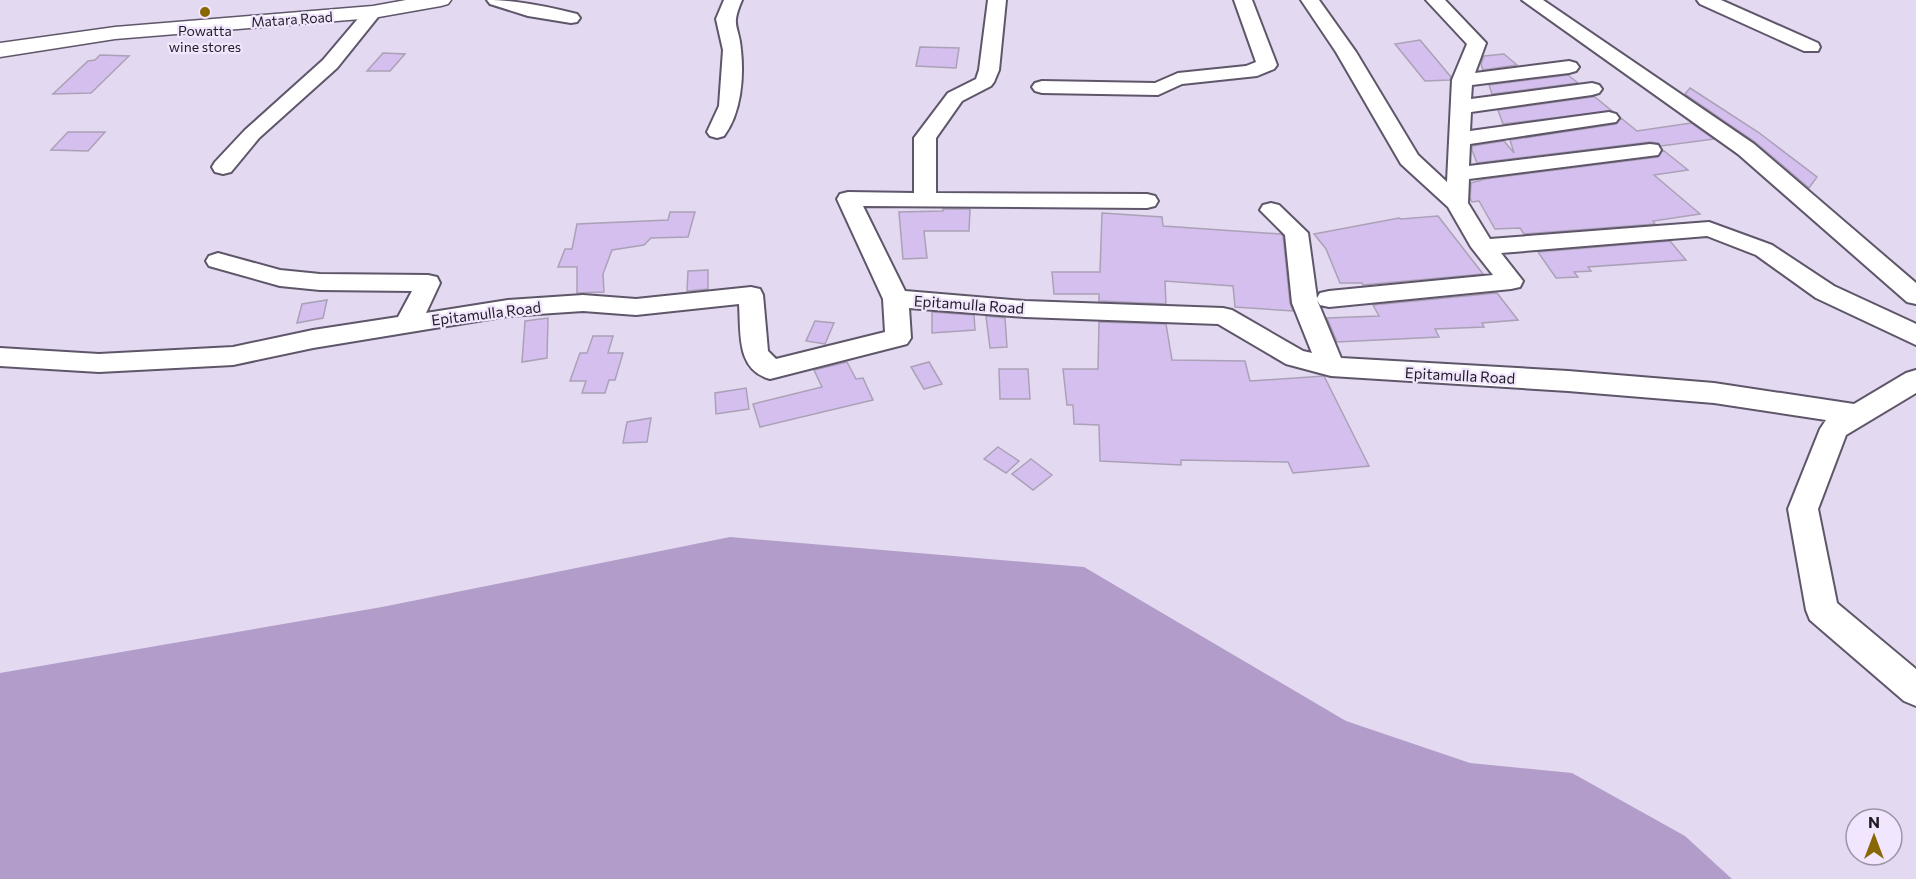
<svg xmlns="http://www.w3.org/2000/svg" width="1916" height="879" viewBox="0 0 1916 879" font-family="Commissioner,sans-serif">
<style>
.water{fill:#b29dca}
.building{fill:#d4bfee;stroke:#aba1b7;stroke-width:1.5}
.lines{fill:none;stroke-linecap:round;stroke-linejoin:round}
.minor-casing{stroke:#5f566a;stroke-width:4}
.highway-casing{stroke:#5f566a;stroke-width:3}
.minor{fill:#fff;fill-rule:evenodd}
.highway{fill:#fff;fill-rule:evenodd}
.poi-dot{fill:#876804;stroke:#f1e6fe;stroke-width:2}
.labels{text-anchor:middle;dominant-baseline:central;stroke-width:4.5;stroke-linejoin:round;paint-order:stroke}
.far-street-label{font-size:14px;fill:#201c24;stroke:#f1e6fe}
.far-poi-label{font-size:14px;fill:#201c24;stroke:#f1e6fe}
.street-label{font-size:15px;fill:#201c24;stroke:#f1e6fe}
</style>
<rect width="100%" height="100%" fill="#e3d9f0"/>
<path class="water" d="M 730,537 L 1084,567 L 1346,721 L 1470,763 L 1572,773 L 1685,836 L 1732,879 L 0,879 L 0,673 L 382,607 Z"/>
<path class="building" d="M 1420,40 L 1451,77 L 1450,80 L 1425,81 L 1395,44 Z
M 920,47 L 959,48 L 956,68 L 916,66 Z
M 383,53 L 405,54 L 390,71 L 367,71 Z
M 1504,54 L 1517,65 L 1483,70 L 1481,64 L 1484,56 Z
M 100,55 L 129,56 L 91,93 L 53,94 L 88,61 L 95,60 Z
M 1568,75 L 1578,83 L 1492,94 L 1489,85 Z
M 1690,88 L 1758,132 L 1817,177 L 1809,188 L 1755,142 L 1685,94 Z
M 1592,97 L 1595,97 L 1612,111 L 1503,124 L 1498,110 Z
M 1621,118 L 1637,131 L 1691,123 L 1714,139 L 1661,146 L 1658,143 L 1650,142 L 1477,163 L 1472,150 L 1472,146 L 1504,141 L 1514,153 L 1510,140 L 1616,124 Z
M 68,132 L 105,132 L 88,151 L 51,150 Z
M 1663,150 L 1688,170 L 1654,175 L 1700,214 L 1653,221 L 1655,224 L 1524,234 L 1520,228 L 1495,229 L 1479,201 L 1472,202 L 1470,198 L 1471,183 L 1485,179 L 1658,157 Z
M 943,209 L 970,209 L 969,231 L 924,231 L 927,258 L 903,259 L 899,212 L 943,211 Z
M 670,212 L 695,212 L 688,237 L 651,238 L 644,245 L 612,250 L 603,274 L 604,292 L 577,293 L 577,267 L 558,267 L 565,249 L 572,249 L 577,224 L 668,220 Z
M 1102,213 L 1162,217 L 1163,226 L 1281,234 L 1283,236 L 1290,303 L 1293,311 L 1235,307 L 1233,286 L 1165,281 L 1166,304 L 1099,301 L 1099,294 L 1054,294 L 1052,272 L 1100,272 Z
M 1438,216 L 1483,274 L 1363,285 L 1362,283 L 1340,283 L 1326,249 L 1314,234 L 1399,218 L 1401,219 Z
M 1670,241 L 1686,260 L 1588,267 L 1591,271 L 1574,272 L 1578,277 L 1556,278 L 1538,252 Z
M 708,270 L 708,289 L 687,291 L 688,271 Z
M 1497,293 L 1518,320 L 1482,323 L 1484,327 L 1435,329 L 1439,337 L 1337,342 L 1327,318 L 1379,316 L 1373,305 Z
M 327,300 L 323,318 L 297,323 L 302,304 Z
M 932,312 L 974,315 L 975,330 L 932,333 Z
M 986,316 L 1005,318 L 1007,347 L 990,348 Z
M 548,318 L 547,358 L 522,362 L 525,321 Z
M 815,321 L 834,323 L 825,344 L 806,341 Z
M 1099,322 L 1166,324 L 1172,360 L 1245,361 L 1250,381 L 1324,376 L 1369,466 L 1293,473 L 1288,462 L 1181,460 L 1181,465 L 1100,461 L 1099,425 L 1074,424 L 1073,405 L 1067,405 L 1063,369 L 1098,369 Z
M 593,336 L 613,336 L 608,353 L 623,353 L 615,380 L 609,380 L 605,393 L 582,393 L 586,381 L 570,381 L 580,353 L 587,353 Z
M 847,362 L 856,379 L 863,378 L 873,400 L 760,427 L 753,404 L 822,387 L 814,370 Z
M 929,362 L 942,384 L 924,389 L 911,367 Z
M 999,369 L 1028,369 L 1030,399 L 1000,399 Z
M 746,388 L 749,409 L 716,414 L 715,393 Z
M 651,418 L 647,442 L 623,443 L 627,422 Z
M 998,447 L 1019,461 L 1006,473 L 984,459 Z
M 1031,459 L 1052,475 L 1033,490 L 1012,474 Z"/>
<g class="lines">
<g class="minor-casing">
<path id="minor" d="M 487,0 C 515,0 549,7 577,14 L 580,18 L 577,22 L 571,23 L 528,16 L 490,4 Z
M 724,0 L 742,0 C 730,28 739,24 741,50 C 744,78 741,113 724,136 L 717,138 L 710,136 L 707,132 L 719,106 L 723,50 L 716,19 Z
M 988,0 L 1006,0 L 999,70 L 994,82 L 991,86 L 962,101 L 936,138 L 936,193 L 1147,194 L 1155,196 L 1158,201 L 1155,206 L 1147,208 L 863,206 L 905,291 L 1025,301 L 1223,308 L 1232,310 L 1303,351 L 1312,353 L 1292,303 L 1285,235 L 1260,210 L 1263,205 L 1271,203 L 1279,205 L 1308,233 L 1317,298 L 1320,293 L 1329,291 L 1493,275 L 1471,247 L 1448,207 L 1401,164 L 1336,52 L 1301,0 L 1319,0 L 1356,52 L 1418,155 L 1447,182 L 1452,80 L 1467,44 L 1426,0 L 1445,0 L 1486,43 L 1475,73 L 1569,61 L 1576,63 L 1579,67 L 1576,71 L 1569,73 L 1472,85 L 1471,99 L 1592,83 L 1599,85 L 1602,89 L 1599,93 L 1592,95 L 1471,112 L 1470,131 L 1609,112 L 1616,114 L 1619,118 L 1616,122 L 1470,144 L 1469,166 L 1650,144 L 1658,145 L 1661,150 L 1658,155 L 1650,156 L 1469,179 L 1468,203 L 1490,239 L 1709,222 L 1772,245 L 1834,286 L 1912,322 L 1916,324 L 1916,345 L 1816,298 L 1756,255 L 1707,236 L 1501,253 L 1523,281 L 1520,287 L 1511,289 L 1329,307 L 1320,305 L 1317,300 L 1341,358 L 1568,371 L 1714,383 L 1854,404 L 1906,373 L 1916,370 L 1916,393 L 1846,435 L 1818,509 L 1837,603 L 1916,669 L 1916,706 L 1904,701 L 1810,620 L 1806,610 L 1788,509 L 1820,429 L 1826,420 L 1714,403 L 1568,391 L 1331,376 L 1286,364 L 1218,324 L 1025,317 L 909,308 L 911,338 L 907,344 L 770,379 C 736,370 741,333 739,304 L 636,315 L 583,311 L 508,316 L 313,348 L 233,365 L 99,372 L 0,366 L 0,348 L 99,354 L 233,347 L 313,330 L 398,317 L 412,291 L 320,290 L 280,286 L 209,266 L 206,261 L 209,256 L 218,253 L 280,270 L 320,274 L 428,275 L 437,277 L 440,283 L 426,313 L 508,300 L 583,295 L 636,299 L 751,287 L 760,289 L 763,295 L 768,351 L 776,359 L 885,332 L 883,299 L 837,199 L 840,194 L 848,192 L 914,193 L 914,138 L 948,93 L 976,79 L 979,70 Z
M 1234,0 L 1252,0 L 1277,65 L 1274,69 L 1257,76 L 1182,84 L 1158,95 L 1042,93 L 1035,91 L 1032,87 L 1035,83 L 1042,81 L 1155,83 L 1178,73 L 1246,66 L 1256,62 Z
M 1522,0 L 1543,0 L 1754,144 L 1916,283 L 1916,304 L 1907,302 L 1738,154 Z
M 1697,0 L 1721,0 L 1818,43 L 1820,47 L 1818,51 L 1804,51 L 1700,4 Z
M 373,7 L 379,8 L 382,12 L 337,68 L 259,138 L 231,172 L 223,174 L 215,172 L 212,167 L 215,162 L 245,130 L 323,60 L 367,8 Z"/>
</g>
<g class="highway-casing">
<path id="highway" d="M 406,0 L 451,0 L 448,4 L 441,6 L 373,18 L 115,39 L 0,57 L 0,43 L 115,27 L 373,6 Z"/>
</g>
<use href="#minor" class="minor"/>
<use href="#highway" class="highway"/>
</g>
<circle class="poi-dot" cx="205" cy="12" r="6"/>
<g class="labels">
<g class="far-street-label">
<text transform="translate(292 19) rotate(-4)">Matara Road</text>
</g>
<g class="far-poi-label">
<text x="205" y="30">Powatta<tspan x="205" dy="16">wine stores</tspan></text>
</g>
<g class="street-label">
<text transform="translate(969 304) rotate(4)">Epitamulla Road</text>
<text transform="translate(486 313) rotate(-7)">Epitamulla Road</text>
<text transform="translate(1460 375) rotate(3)">Epitamulla Road</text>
</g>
</g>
<g transform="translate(1874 837)"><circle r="28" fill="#f1e6fe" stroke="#9d95a7" stroke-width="1.5"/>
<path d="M0-4.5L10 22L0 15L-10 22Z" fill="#876804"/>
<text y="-9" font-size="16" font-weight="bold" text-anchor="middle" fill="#201c24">N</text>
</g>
</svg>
